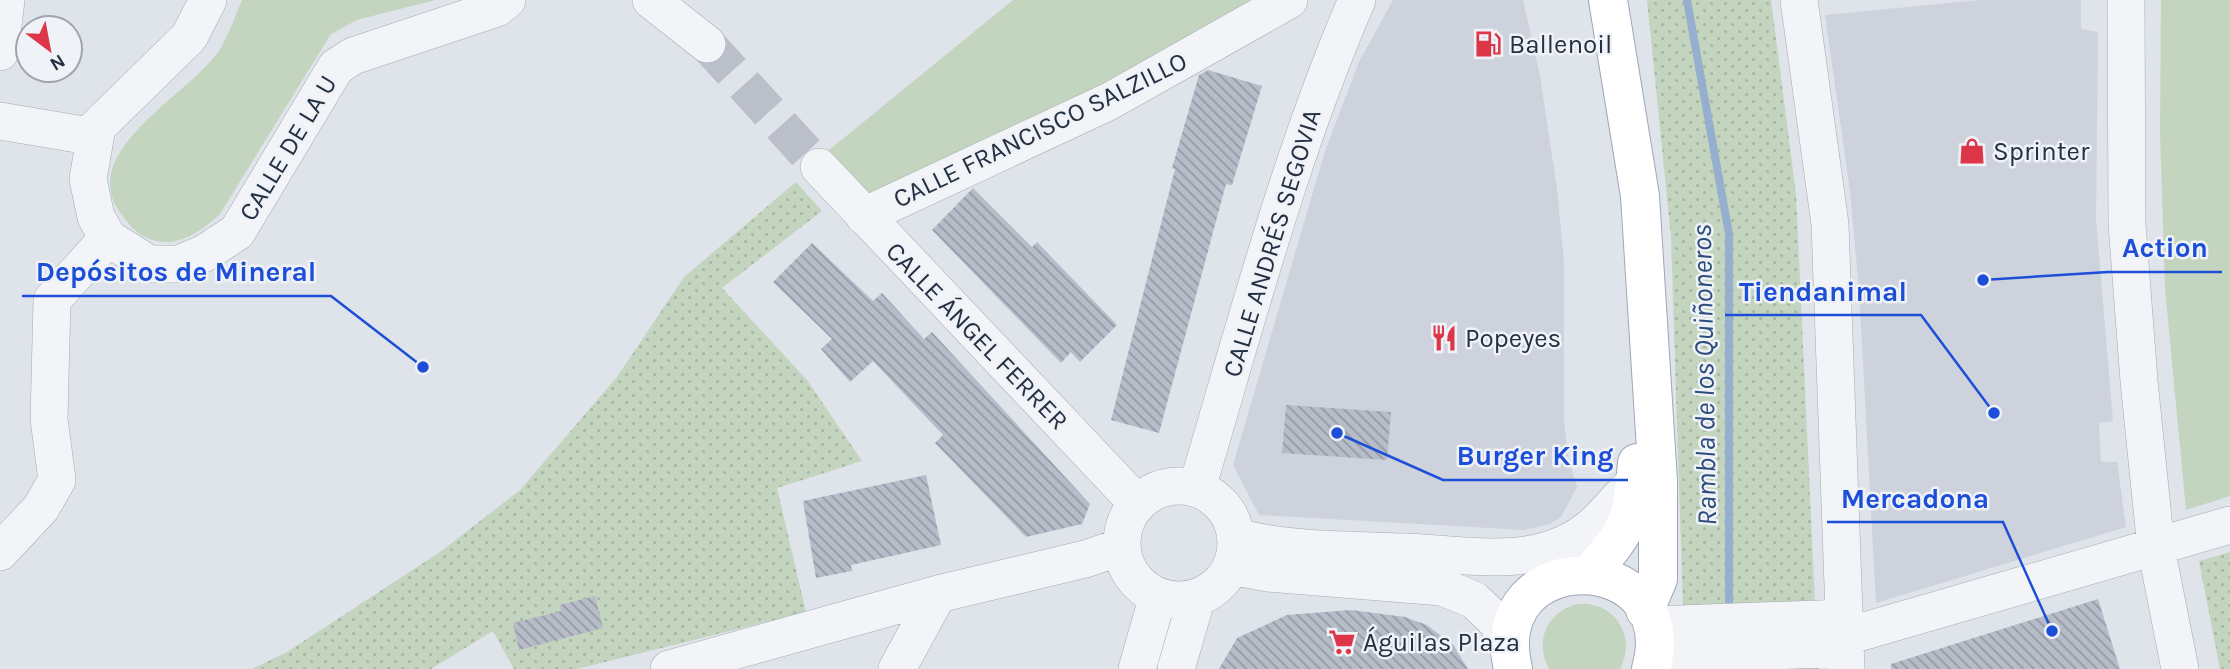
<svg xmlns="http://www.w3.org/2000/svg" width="2230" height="669" viewBox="0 0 2230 669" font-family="Karla,sans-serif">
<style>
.built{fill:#cdd2dc}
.grass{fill:url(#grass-dots)}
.green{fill:#c4d5bf}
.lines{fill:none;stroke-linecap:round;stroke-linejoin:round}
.stream{stroke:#96afce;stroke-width:8}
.building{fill:url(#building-back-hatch)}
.minor-tunnel{stroke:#babfc9;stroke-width:37;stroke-dasharray:37 18;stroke-linecap:butt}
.minor-casing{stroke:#a4aab5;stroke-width:38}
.major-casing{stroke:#9da7b7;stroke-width:40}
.minor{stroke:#f2f4f8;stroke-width:37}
.major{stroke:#fff;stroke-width:38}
.labels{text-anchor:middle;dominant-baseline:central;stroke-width:5;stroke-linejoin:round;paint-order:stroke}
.poi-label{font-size:26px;fill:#263043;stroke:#eff2f7;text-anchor:start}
.street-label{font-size:26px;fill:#263043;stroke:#eff2f7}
.water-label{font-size:28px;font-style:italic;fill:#2c4c7c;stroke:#eff2f7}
.leader{fill:none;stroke:#1d4ed8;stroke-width:2.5}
.callout-dot{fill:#1d4ed8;stroke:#eff2f7;stroke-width:2.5}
.callout-label{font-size:28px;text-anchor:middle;font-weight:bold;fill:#1d4ed8;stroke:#eff2f7;stroke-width:5;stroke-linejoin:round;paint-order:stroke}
</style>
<defs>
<pattern id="grass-dots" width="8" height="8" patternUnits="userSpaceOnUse" patternTransform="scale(1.75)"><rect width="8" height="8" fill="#c4d5bf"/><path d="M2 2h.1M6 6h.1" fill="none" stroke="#a8b7a5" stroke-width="1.8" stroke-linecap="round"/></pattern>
<pattern id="building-back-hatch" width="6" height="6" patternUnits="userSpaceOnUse" patternTransform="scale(1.75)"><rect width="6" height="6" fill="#b6bcc8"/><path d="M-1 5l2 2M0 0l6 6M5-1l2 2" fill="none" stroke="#9499a4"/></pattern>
</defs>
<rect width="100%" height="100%" fill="#dfe3ea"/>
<path class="built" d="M 1393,0 L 1523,0 L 1540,76 L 1557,189 L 1564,262 L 1564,422 L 1568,456 L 1577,487 L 1561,517 L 1550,524 L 1524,530 L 1259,515 L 1233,465 L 1325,151 L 1359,62 Z
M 1980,0 L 2081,0 L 2081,29 L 2098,32 L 2096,220 L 2113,421 L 2099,423 L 2101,462 L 2117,462 L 2126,527 L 1876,603 L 1859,289 L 1850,191 L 1825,15 Z"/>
<path class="grass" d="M 1647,0 L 1771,0 L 1796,194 L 1818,669 L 1685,669 L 1671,237 Z
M 796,182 L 822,211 L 722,288 L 807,380 L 862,461 L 777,488 L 806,612 L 577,669 L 514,669 L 493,631 L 431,669 L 252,669 L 287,652 L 440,552 L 520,490 L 617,377 L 684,277 Z
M 2230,552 L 2230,669 L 2220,669 L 2199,561 Z"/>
<path class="green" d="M 242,0 L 435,0 L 357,20 L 331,34 L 220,214 C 205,228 185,243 164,242 C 142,240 133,230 121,214 C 74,151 193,93 220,49 C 229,34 235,16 242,0 Z
M 1013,0 L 1256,0 L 1186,45 L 862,200 L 823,155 Z
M 2161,0 L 2230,0 L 2230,496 L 2186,510 L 2165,289 L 2160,132 Z
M 1577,604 C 1615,600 1637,637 1620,669 L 1549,669 C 1534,641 1547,612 1577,604 Z"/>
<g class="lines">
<path class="stream" d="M 1687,0 L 1729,234 L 1729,614"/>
</g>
<path class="building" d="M 1208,70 L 1262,86 L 1232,185 L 1226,184 L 1159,433 L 1111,420 L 1175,169 L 1172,168 L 1199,75 Z
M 973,188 L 1032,247 L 1037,242 L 1117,325 L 1080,362 L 1071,352 L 1061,363 L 932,230 Z
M 812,243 L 873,301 L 882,293 L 924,339 L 932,332 L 1090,504 L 1082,524 L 1026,537 L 935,443 L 943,435 L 873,361 L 850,382 L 821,349 L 832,339 L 773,282 Z
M 1286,405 L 1391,412 L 1387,460 L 1282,453 Z
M 926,475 L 941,545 L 851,565 L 852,571 L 816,578 L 803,501 Z
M 595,596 L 603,628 L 519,650 L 513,623 L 561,611 L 560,605 Z
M 2098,599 L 2120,669 L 1891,669 L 1891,664 Z
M 1351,610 L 1405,617 L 1427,625 L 1454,646 L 1468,669 L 1219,669 L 1237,638 L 1287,615 Z"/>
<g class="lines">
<path class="minor-tunnel" d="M 707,44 L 819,167"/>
<g class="minor-casing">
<path id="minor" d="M 208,0 L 189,37 L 97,127 L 88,179 L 96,217 L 108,238 L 149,264 L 179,264 L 205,253 L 237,232 L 336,67 L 353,56 L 497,8 L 507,0
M 651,0 L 707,44
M 1799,0 L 1830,224 L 1846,669
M 2126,0 L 2127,224 L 2139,381 L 2156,548 L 2180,669
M 0,52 L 6,0
M 0,121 L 95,137
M 819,167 L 1137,503
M 864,216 L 1110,101 L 1289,0
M1122 543a57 57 0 1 1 114 0a57 57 0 1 1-114 0Z
M 1197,488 C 1246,324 1289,157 1357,0
M 1235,537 C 1291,551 1348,550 1406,552 C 1456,554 1517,566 1564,544 C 1598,529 1610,505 1635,482
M 0,552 L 41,508 L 57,480 L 49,419 L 52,300 L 108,238
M 1231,566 L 1268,573 L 1442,587 L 1474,600 L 1498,623 L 1510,653
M 1652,625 L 1844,618
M 1844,637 L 2230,525
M 1653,660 L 1678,655 L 1845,648
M 669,669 L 938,594
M 897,669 L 938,594 L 1085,559 L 1121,547
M 1137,669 L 1158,596
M 1176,669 L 1197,597"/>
</g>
<g class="major-casing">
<path id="major" d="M 1608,0 L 1640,196 L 1658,481 L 1658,579 L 1645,610
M 1590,574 C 1629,528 1632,523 1637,463
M 1513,669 C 1483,542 1685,546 1651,669"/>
</g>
<use href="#minor" class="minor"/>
<use href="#major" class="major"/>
</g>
<defs>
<g id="fuel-bare" transform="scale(2.1)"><path d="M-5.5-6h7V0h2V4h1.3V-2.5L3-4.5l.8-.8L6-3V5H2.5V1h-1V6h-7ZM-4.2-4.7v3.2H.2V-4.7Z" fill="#dd3649" stroke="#eff2f7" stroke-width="2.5" paint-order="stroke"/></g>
<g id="shop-bare" transform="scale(2.1)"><path d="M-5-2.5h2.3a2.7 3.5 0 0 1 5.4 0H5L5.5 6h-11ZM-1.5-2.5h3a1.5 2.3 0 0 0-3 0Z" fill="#dd3649" stroke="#eff2f7" stroke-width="2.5" paint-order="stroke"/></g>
<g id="restaurant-bare" transform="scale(2.1)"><path d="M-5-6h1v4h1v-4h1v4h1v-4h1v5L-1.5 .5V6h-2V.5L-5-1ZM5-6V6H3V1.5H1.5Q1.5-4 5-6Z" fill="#dd3649" stroke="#eff2f7" stroke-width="2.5" paint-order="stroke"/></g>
<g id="supermarket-bare" transform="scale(2.1)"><path d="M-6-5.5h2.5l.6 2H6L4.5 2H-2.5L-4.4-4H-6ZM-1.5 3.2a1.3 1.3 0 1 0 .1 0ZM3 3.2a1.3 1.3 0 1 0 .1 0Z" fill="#dd3649" stroke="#eff2f7" stroke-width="2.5" paint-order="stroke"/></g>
</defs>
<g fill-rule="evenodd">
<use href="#fuel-bare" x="1488" y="44"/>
<use href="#shop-bare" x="1972" y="151"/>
<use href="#restaurant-bare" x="1444" y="338"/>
<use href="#supermarket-bare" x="1342" y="642"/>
</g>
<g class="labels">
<g class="poi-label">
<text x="1509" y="44">Ballenoil</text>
<text x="1993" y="151">Sprinter</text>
<text x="1465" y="338">Popeyes</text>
<text x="1363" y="642">Águilas Plaza</text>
</g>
<g class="street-label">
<text transform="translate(1040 130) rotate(-26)">CALLE FRANCISCO SALZILLO</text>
<text transform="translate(288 148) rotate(-59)">CALLE DE LA U</text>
<text transform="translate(1272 243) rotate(-73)">CALLE ANDRÉS SEGOVIA</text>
<text transform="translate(977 336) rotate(46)">CALLE ÁNGEL FERRER</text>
</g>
<g class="water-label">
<text transform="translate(1704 375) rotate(-91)">Rambla de los Quiñoneros</text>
</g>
</g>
<path class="leader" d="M1983 280L2108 272H2222M423 367L331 296H22M1994 413L1921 315H1725M1337 433L1443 480H1628M2052 631L2003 522H1827"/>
<g class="callout-dot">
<circle cx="1983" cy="280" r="7"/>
<circle cx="423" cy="367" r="7"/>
<circle cx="1994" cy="413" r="7"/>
<circle cx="1337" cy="433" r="7"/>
<circle cx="2052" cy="631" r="7"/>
</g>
<g class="callout-label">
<text x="2165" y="257">Action</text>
<text x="176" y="281">Depósitos de Mineral</text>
<text x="1823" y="301">Tiendanimal</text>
<text x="1535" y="465">Burger King</text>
<text x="1915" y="508">Mercadona</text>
</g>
<g transform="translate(49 49) rotate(148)"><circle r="33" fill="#eff2f7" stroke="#9fa4af" stroke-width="2"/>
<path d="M0-5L12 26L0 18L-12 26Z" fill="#dd3649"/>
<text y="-10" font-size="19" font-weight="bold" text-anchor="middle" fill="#263043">N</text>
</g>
</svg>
